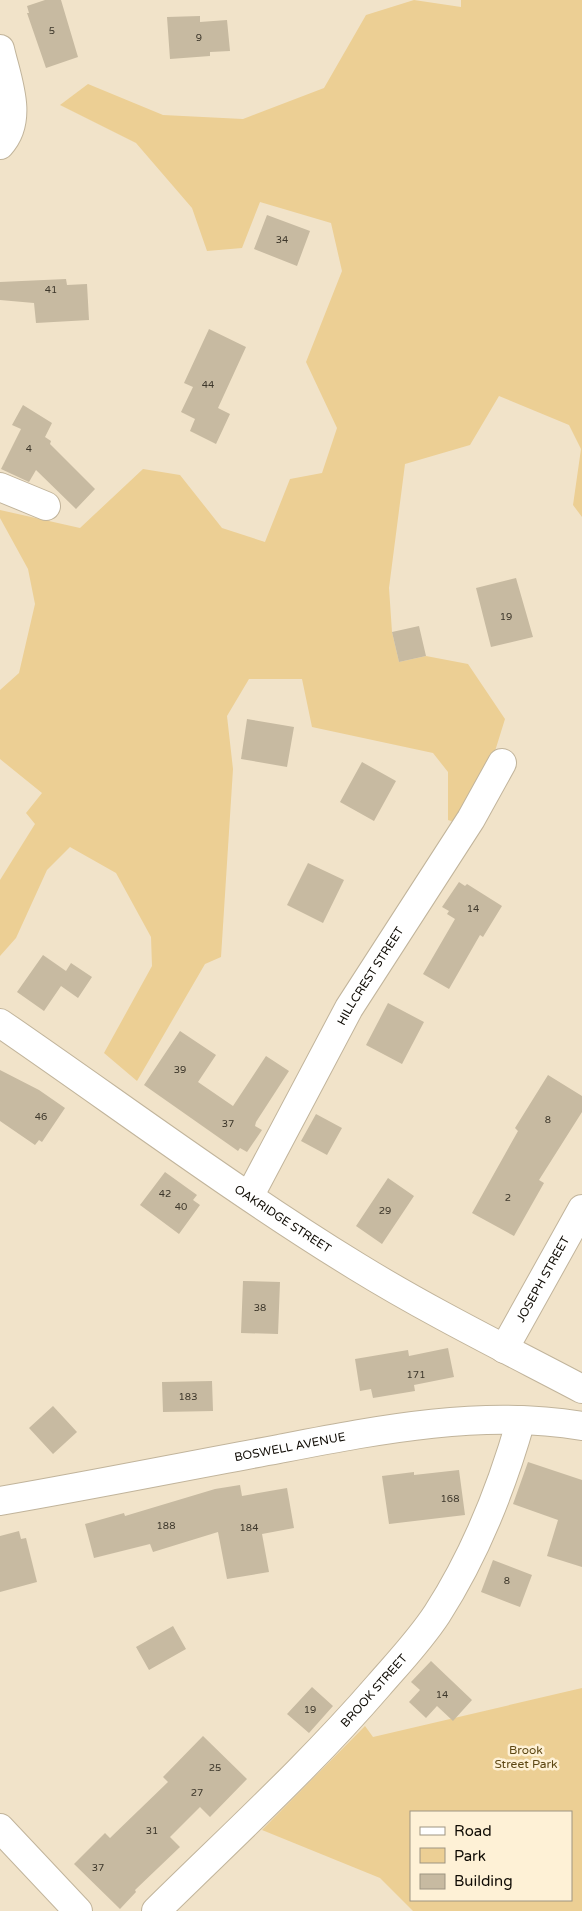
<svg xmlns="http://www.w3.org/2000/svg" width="582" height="1911" viewBox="0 0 582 1911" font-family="'Varela Round',sans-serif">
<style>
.green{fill:#eccf94;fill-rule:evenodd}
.building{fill:#c7baa1}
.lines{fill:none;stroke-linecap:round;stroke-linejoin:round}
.street-casing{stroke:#c1b49b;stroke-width:30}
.secondary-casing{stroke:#c1b49b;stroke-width:30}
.street{stroke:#fff;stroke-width:28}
.secondary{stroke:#fff;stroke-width:28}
.labels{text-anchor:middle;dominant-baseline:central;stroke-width:5;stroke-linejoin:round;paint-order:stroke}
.number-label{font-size:10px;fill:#3d372b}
.street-label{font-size:12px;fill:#0f0b04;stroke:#fef1d6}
.park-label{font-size:12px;fill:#5d4713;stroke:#fef1d6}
</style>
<rect width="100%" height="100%" fill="#f1e3c9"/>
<path class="green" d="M 414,0 L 461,7 L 461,0 L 582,0 L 582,517 L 573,505 L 581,449 L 569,425 L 499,396 L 470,445 L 405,464 L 389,588 L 392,632 L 399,662 L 426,656 L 468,664 L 505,719 L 491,764 L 457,823 L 448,820 L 448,772 L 433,753 L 312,727 L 302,679 L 249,679 L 227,716 L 233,769 L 221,957 L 205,964 L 137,1081 L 104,1053 L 152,966 L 151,937 L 116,873 L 70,847 L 47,870 L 16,938 L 0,956 L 0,880 L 35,824 L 26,813 L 42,793 L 0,759 L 0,690 L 19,673 L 35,604 L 28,569 L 0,518 L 0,510 L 80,528 L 143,469 L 180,475 L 222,528 L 265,542 L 290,479 L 322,473 L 337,428 L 306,362 L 342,271 L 331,223 L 260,202 L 242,248 L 207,251 L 192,208 L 136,143 L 60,105 L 88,84 L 163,115 L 243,119 L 324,88 L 366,15 Z
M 582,1688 L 582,1911 L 413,1911 L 380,1878 L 262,1830 L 365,1726 L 373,1737 ZM 411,1812 L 571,1812 L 571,1900 L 411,1900 Z"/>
<path class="building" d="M 45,0 L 61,0 L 78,57 L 46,68 L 27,13 L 29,13 L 27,6 Z
M 200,16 L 200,22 L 227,20 L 230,51 L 210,52 L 210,56 L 170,59 L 167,17 Z
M 267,215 L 310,231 L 297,266 L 254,249 Z
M 66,279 L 67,285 L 87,284 L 89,320 L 36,323 L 34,303 L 0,300 L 0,282 Z
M 209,329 L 246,347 L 218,408 L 230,414 L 216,444 L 190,431 L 195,419 L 181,412 L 193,387 L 184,383 Z
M 23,405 L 52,423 L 45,437 L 51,441 L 50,444 L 95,489 L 76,509 L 36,470 L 29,482 L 1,469 L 21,429 L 12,425 Z
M 516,578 L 533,637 L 491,647 L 476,588 Z
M 419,626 L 426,656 L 399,662 L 392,632 Z
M 247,719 L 294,727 L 287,767 L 241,759 Z
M 362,762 L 396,781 L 374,821 L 340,802 Z
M 308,863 L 344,880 L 323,923 L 287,905 Z
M 459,882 L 465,886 L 467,884 L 502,906 L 483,937 L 480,935 L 449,989 L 423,974 L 455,919 L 447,914 L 449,911 L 442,907 Z
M 43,955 L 66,971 L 71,963 L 92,977 L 78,998 L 61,986 L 44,1011 L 17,992 Z
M 388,1003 L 424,1022 L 402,1064 L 366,1045 Z
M 180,1031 L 216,1055 L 198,1082 L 233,1106 L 266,1056 L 289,1071 L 256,1122 L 255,1126 L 262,1130 L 247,1152 L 240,1148 L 238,1151 L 144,1085 Z
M 0,1070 L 39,1090 L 65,1108 L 42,1142 L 39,1140 L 35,1145 L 0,1121 Z
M 548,1075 L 582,1096 L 582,1112 L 539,1180 L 544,1183 L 514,1236 L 472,1213 L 518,1131 L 515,1128 Z
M 316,1114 L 342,1128 L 327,1155 L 301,1141 Z
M 165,1172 L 197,1195 L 193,1200 L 200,1205 L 179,1234 L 140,1205 Z
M 388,1178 L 414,1196 L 382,1244 L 356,1226 Z
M 243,1281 L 280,1282 L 278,1334 L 241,1333 Z
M 448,1348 L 454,1377 L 414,1385 L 415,1391 L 373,1398 L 371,1389 L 360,1391 L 355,1359 L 408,1350 L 409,1356 Z
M 212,1381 L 213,1411 L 163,1412 L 162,1382 Z
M 53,1406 L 77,1432 L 53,1454 L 29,1428 Z
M 528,1462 L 582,1480 L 582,1567 L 547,1556 L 558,1520 L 513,1504 Z
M 459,1470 L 465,1515 L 389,1524 L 382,1476 L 414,1472 L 414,1475 Z
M 240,1485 L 242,1496 L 287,1488 L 294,1528 L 262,1534 L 269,1572 L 227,1579 L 218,1532 L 153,1552 L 150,1544 L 94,1558 L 85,1524 L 124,1513 L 125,1516 L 215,1489 Z
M 19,1531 L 21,1539 L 26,1538 L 37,1582 L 0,1592 L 0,1536 Z
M 493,1560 L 532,1575 L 520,1607 L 481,1592 Z
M 173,1626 L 186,1649 L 149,1670 L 136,1647 Z
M 431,1661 L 472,1700 L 453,1721 L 437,1706 L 426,1718 L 409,1702 L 420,1690 L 411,1682 Z
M 312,1687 L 333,1706 L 309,1733 L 287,1714 Z
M 203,1736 L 247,1779 L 210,1817 L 200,1807 L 170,1837 L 180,1847 L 135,1890 L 136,1892 L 120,1909 L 74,1864 L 105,1833 L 110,1838 L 168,1782 L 163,1777 Z"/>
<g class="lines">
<g class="street-casing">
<g id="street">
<path d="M 0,49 C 7,80 24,119 0,145"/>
<path d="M 0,487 L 46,506"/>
<path id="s1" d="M 0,1023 C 118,1104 234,1191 356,1266 C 429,1311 506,1349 582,1389"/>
<path id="s2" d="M 250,1195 L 349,1008 L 471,819 L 502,763"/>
<path id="s3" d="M 504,1349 L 582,1209"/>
<path d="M 0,1828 L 78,1911"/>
<path id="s4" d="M 156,1911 C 231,1837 310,1765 379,1685 C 399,1662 420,1640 437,1614 C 475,1555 502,1487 521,1420"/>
</g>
</g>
<g class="secondary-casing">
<g id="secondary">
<path id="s5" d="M 0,1501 C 93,1485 186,1466 279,1449 C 377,1430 482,1409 582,1426"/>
</g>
</g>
<use href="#street" class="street"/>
<use href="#secondary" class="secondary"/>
</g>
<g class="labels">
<g class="number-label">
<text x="52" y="31">5</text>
<text x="199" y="38">9</text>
<text x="282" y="240">34</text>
<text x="51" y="290">41</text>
<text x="208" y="385">44</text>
<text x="29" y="449">4</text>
<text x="506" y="617">19</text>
<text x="473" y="909">14</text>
<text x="180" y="1070">39</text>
<text x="41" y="1117">46</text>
<text x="548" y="1120">8</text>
<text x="228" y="1124">37</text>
<text x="165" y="1194">42</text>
<text x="508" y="1198">2</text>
<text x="181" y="1207">40</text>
<text x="385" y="1211">29</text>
<text x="260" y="1308">38</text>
<text x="416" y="1375">171</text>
<text x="188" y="1397">183</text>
<text x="450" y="1499">168</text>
<text x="166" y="1526">188</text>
<text x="249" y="1528">184</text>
<text x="507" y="1581">8</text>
<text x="442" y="1695">14</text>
<text x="310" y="1710">19</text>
<text x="215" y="1768">25</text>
<text x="197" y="1793">27</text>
<text x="152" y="1831">31</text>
<text x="98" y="1868">37</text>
</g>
<g class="street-label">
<text stroke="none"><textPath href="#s2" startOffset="250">HILLCREST STREET</textPath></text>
<text stroke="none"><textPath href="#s1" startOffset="344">OAKRIDGE STREET</textPath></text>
<text stroke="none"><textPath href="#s3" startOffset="80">JOSEPH STREET</textPath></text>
<text stroke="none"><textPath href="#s5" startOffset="295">BOSWELL AVENUE</textPath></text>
<text stroke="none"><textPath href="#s4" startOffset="310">BROOK STREET</textPath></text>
</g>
<g class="park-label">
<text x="526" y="1750">Brook<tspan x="526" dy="14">Street Park</tspan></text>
</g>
</g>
<rect x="410" y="1811" width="162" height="90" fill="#fef1d6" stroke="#9e9582"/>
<rect x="420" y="1827" width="25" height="8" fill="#ffffff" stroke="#9e9582"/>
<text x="454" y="1836" font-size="15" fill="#0f0b04">Road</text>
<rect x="420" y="1848" width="25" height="15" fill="#eccf94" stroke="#9e9582"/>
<text x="454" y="1861" font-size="15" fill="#0f0b04">Park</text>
<rect x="420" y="1874" width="25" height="15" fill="#c7baa1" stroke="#9e9582"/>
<text x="454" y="1886" font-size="15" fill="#0f0b04">Building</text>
</svg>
